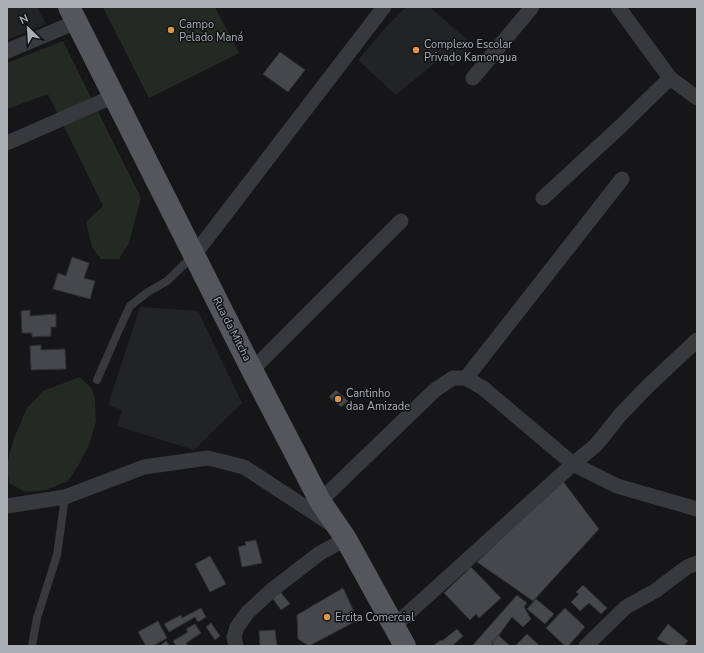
<svg xmlns="http://www.w3.org/2000/svg" width="704" height="653" viewBox="0 0 704 653" font-family="'Nunito Sans',sans-serif">
<style>
.built{fill:#222325}
.green{fill:#232a23}
.building{fill:#45474a;stroke:#303133}
.lines{fill:none;stroke-linecap:round;stroke-linejoin:round}
.lane{stroke:#38393c;stroke-width:8}
.street{stroke:#38393c;stroke-width:15}
.primary{stroke:#54565b;stroke-width:22}
.poi-dot{fill:#db964b;stroke:#111113;stroke-width:1.5}
.labels{text-anchor:middle;dominant-baseline:central;stroke-width:3;stroke-linejoin:round;paint-order:stroke}
.poi-label{font-size:11px;fill:#aaafb6;stroke:#111113;text-anchor:start}
.street-label{font-size:11px;fill:#aaafb6;stroke:#111113}
</style>
<rect width="100%" height="100%" fill="#161618"/>
<path class="built" d="M 7,7 L 37,7 L 46,24 L 7,40 Z
M 406,7 L 430,7 L 472,44 L 453,66 L 442,57 L 396,95 L 358,60 L 386,27 Z
M 140,307 L 198,311 L 242,403 L 194,450 L 117,426 L 122,410 L 108,405 Z"/>
<path class="green" d="M 103,7 L 215,7 L 239,53 L 149,98 Z
M 63,41 L 141,198 L 129,243 L 119,259 L 101,259 L 92,247 L 86,222 L 103,206 L 48,94 L 7,109 L 7,63 Z
M 80,377 L 92,389 L 95,401 L 96,421 L 89,445 L 79,464 L 68,481 L 46,490 L 25,492 L 9,483 L 7,464 L 14,438 L 27,408 L 43,391 Z"/>
<path class="building" d="M 280,52 L 305,70 L 288,92 L 263,74 Z
M 72,257 L 89,263 L 84,278 L 95,281 L 90,299 L 53,289 L 58,273 L 66,276 Z
M 30,310 L 30,316 L 56,314 L 56,327 L 51,327 L 51,336 L 32,337 L 32,333 L 22,333 L 21,311 Z
M 41,345 L 41,350 L 65,349 L 66,369 L 31,370 L 30,346 Z
M 336,390 L 348,401 L 341,407 L 329,397 Z
M 562,480 L 599,529 L 533,601 L 477,562 Z
M 256,540 L 262,563 L 242,567 L 238,547 L 246,545 L 245,542 Z
M 210,556 L 226,584 L 210,592 L 195,564 Z
M 471,567 L 501,598 L 479,618 L 476,614 L 470,620 L 444,593 Z
M 583,585 L 607,608 L 601,614 L 589,603 L 580,611 L 571,602 L 579,594 L 576,592 Z
M 343,588 L 358,620 L 309,646 L 298,639 L 297,615 Z
M 279,590 L 290,604 L 281,610 L 271,596 Z
M 517,595 L 527,603 L 524,607 L 531,619 L 523,627 L 512,617 L 491,646 L 472,646 Z
M 536,599 L 554,614 L 545,624 L 527,609 Z
M 201,608 L 206,617 L 198,622 L 195,617 L 169,632 L 164,624 L 181,615 L 182,618 Z
M 565,608 L 585,627 L 568,646 L 565,646 L 546,628 Z
M 158,621 L 167,638 L 153,646 L 146,646 L 138,632 Z
M 211,623 L 220,636 L 215,640 L 206,627 Z
M 195,624 L 201,633 L 186,643 L 188,646 L 176,646 L 173,641 L 188,632 L 186,629 Z
M 668,624 L 688,641 L 684,646 L 671,646 L 657,639 Z
M 457,629 L 463,636 L 452,646 L 433,646 L 441,640 L 442,641 Z
M 275,630 L 277,646 L 260,646 L 259,631 Z
M 527,634 L 540,646 L 515,646 Z
M 498,635 L 510,646 L 495,646 L 491,642 Z
M 166,641 L 170,646 L 160,646 Z"/>
<g class="lines">
<path class="lane" d="M 97,380 L 118,332 L 130,306 L 148,292 L 167,281 L 193,256
M 32,646 L 37,618 L 57,555 L 65,497"/>
<path class="street" d="M 618,7 L 670,78 L 697,98
M 7,51 L 76,22
M 473,78 L 532,7
M 7,143 L 114,96
M 543,198 L 622,125 L 670,78
M 194,255 L 384,7
M 252,370 L 401,221
M 466,378 L 622,179
M 320,501 L 435,390 L 453,378 L 466,378 L 483,388 L 573,464 L 617,486 L 697,509
M 7,506 L 65,497 L 144,467 L 208,458 L 244,467 L 331,524
M 394,626 L 573,464 L 596,445 L 621,414 L 647,387 L 697,340
M 236,646 L 234,637 L 237,627 L 248,612 L 272,590 L 320,553 L 346,539
M 586,646 L 626,607 L 655,591 L 687,567 L 697,563"/>
<path class="primary" d="M 69,7 L 252,370 L 320,501 L 346,539 L 405,646"/>
</g>
<g class="poi-dot">
<circle cx="171" cy="30" r="4"/>
<circle cx="416" cy="50" r="4"/>
<circle cx="338" cy="399" r="4"/>
<circle cx="327" cy="617" r="4"/>
</g>
<g class="labels">
<g class="poi-label">
<text x="179" y="24">Campo<tspan x="179" dy="13">Pelado Maná</tspan></text>
<text x="424" y="44">Complexo Escolar<tspan x="424" dy="13">Privado Kamongua</tspan></text>
<text x="346" y="393">Cantinho<tspan x="346" dy="13">daa Amizade</tspan></text>
<text x="335" y="617">Ercita Comercial</text>
</g>
<g class="street-label">
<text transform="translate(232 329) rotate(63)">Rua da Mitcha</text>
</g>
</g>
<rect width="704" height="653" fill="none" stroke="#aaafb6" stroke-width="16"/>
<g transform="translate(28 28) rotate(335)" stroke="#111113" stroke-width="3" paint-order="stroke">
<path d="M0-3L7 15L0 10L-7 15Z" fill="#aaafb6"/>
<text y="-6" font-size="11" font-weight="bold" text-anchor="middle" fill="#aaafb6">N</text>
</g>
</svg>
